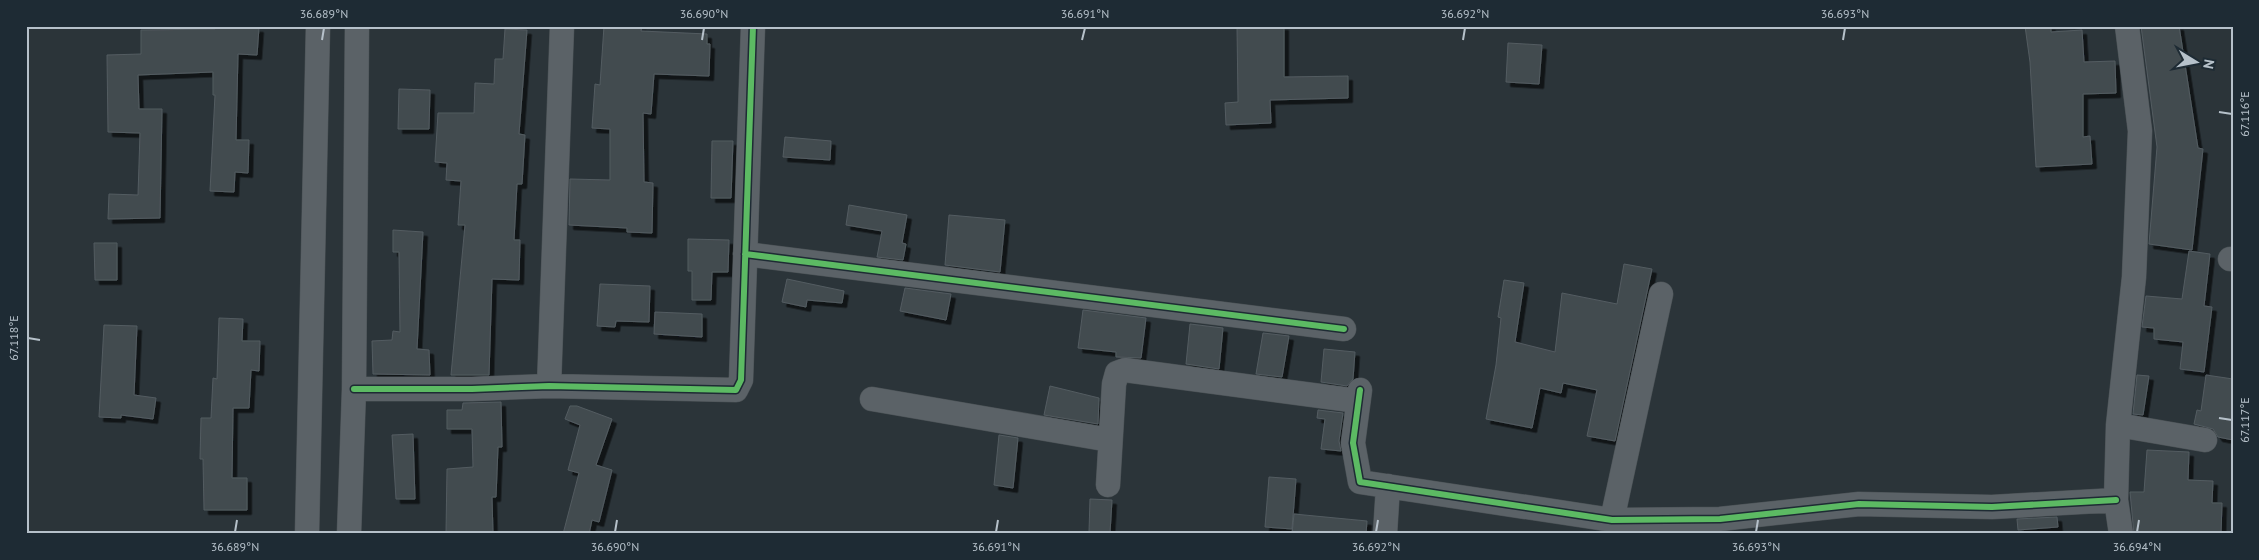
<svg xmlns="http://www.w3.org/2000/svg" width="2259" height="560" viewBox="0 0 2259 560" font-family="'PT Sans',sans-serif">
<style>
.building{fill:#434b4f;stroke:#535c61;filter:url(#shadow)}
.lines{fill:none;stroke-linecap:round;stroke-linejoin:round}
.minor-casing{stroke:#495054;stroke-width:25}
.minor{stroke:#5b6267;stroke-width:24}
.cycleway-casing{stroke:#1e2b34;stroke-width:9}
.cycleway{stroke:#5cba63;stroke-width:6}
.ticks{fill:none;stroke:#b6c1ca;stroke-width:2}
.neatline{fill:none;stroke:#b6c1ca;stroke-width:2}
.ticks-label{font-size:12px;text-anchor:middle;fill:#b6c1ca}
</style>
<defs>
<filter id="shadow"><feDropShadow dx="4.5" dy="4.5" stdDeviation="0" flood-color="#0009"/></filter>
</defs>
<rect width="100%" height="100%" fill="#2b3439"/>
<path class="building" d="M 215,26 L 259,28 L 257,55 L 238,54 L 236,140 L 249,140 L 248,173 L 235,172 L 234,192 L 210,191 L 215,95 L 213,95 L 213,72 L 138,75 L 139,109 L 162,109 L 160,218 L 108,219 L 109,194 L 138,195 L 140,133 L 108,132 L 107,55 L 141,54 L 141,30 L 215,29 Z
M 604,26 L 642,26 L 641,31 L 707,34 L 707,44 L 710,44 L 709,76 L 654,74 L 651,114 L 643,113 L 644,182 L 653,183 L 652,233 L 627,232 L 627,228 L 569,225 L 570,179 L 610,180 L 610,129 L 592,128 L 595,84 L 600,85 Z
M 1237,26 L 1284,26 L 1284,77 L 1348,76 L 1348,98 L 1270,100 L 1271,123 L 1226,125 L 1225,103 L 1238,102 Z
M 2025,26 L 2051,26 L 2051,32 L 2082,30 L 2084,62 L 2115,61 L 2116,93 L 2083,94 L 2083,137 L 2090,136 L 2092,164 L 2036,167 L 2030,62 Z
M 2141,26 L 2179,26 L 2198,148 L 2203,149 L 2192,250 L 2149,244 L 2157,147 Z
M 505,29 L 527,30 L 519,134 L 525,135 L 522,184 L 517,184 L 514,240 L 520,240 L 519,280 L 492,279 L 489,375 L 451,375 L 465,225 L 458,225 L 461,181 L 446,180 L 447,163 L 435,162 L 438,113 L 474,113 L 475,83 L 494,84 L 495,59 L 503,59 Z
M 1508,43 L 1542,45 L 1539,84 L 1506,82 Z
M 399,89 L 430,90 L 429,129 L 398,129 Z
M 785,137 L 831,141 L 830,160 L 783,157 Z
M 712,141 L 733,141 L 731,198 L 711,198 Z
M 849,205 L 907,215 L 902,243 L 906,244 L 903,260 L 877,257 L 882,231 L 846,225 Z
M 949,215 L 1005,220 L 1000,272 L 945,265 Z
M 393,230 L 423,232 L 417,349 L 429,350 L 430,375 L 373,374 L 372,341 L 392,340 L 393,331 L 400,332 L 399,252 L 393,252 Z
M 688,239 L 729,240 L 728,272 L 712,272 L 711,300 L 692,300 L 692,271 L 688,271 Z
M 94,243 L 117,243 L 117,280 L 95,280 Z
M 2189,251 L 2210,254 L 2204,306 L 2212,307 L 2204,372 L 2180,369 L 2183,342 L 2154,339 L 2154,328 L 2142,327 L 2146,296 L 2182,299 Z
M 1624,264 L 1652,269 L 1615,441 L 1587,436 L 1597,390 L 1563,383 L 1561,393 L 1540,388 L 1532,428 L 1486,419 L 1496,365 L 1501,318 L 1498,317 L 1504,280 L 1524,283 L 1515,342 L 1555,352 L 1562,293 L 1617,304 Z
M 787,279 L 844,291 L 842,303 L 807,300 L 806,307 L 782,302 Z
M 600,284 L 650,286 L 649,322 L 616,321 L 615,327 L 597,326 Z
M 905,288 L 951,294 L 946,320 L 900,311 Z
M 1083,310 L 1146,318 L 1141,358 L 1116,357 L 1116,352 L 1078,348 Z
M 655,312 L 702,314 L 702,337 L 654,334 Z
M 219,318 L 243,319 L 242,341 L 260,341 L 259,371 L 251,370 L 249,408 L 233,408 L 232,478 L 247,478 L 247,510 L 204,510 L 203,459 L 200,459 L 201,418 L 211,418 L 213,378 L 217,379 Z
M 1190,324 L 1223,328 L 1219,369 L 1186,364 Z
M 104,325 L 137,326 L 134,395 L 156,398 L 153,419 L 121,415 L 121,418 L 99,417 Z
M 1263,333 L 1289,336 L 1282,377 L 1256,374 Z
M 1324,349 L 1355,352 L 1353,379 L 1347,386 L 1321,382 Z
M 2137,375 L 2149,376 L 2143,415 L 2133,414 Z
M 2206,375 L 2233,379 L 2233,440 L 2218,437 L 2213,429 L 2194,424 L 2197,410 L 2201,411 Z
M 1050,386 L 1099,398 L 1098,424 L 1044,415 Z
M 501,402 L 502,447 L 498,447 L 496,497 L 492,497 L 493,534 L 446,534 L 447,469 L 473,467 L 472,429 L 447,429 L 447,410 L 462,410 L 463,403 Z
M 570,406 L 577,406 L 612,419 L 596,465 L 612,470 L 599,522 L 592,520 L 589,534 L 563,534 L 579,473 L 568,470 L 580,425 L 565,419 Z
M 1318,410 L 1343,413 L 1339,441 L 1341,451 L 1321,449 L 1325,419 L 1317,418 Z
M 413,434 L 415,499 L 396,499 L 392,435 Z
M 999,435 L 1018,438 L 1013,488 L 994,485 Z
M 2147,450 L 2189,452 L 2188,480 L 2213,481 L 2212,503 L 2222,503 L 2221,534 L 2134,534 L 2130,492 L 2144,492 Z
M 1269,477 L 1296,479 L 1292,529 L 1265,527 Z
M 1090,499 L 1112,500 L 1110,533 L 1089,532 Z
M 1294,514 L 1367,521 L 1366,534 L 1292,534 Z
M 2057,517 L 2058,527 L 2018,530 L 2017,519 Z"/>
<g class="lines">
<g class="minor-casing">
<path id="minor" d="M 745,254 L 1344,329
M 2230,259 L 2233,259
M 549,386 L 562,26
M 354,389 L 472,389 L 549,386 L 736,390 L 741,380 L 753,26
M 1360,390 L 1353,443 L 1360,482 L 1612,520 L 1720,519 L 1859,504 L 1992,507 L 2116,500
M 872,399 L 1110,440
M 2118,425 L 2205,440
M 1108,485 L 1114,384 L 1117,373 L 1125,370 L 1358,401
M 1612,520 L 1661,294
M 307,534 L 318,26
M 349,534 L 354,389 L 357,26
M 1385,534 L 1388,486
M 2121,534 L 2116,500 L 2118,425 L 2134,277 L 2140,131 L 2127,26"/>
</g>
<use href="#minor" class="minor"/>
<g class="cycleway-casing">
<path id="cycleway" d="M 745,254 L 1344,329
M 354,389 L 472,389 L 549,386 L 736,390 L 741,380 L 753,26
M 1360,390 L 1353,443 L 1360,482 L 1612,520 L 1720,519 L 1859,504 L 1992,507 L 2116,500"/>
</g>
<use href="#cycleway" class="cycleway"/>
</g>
<path class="ticks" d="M 322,40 L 324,28M 702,40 L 704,28M 1082,40 L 1085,28M 1463,40 L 1465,28M 1843,40 L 1845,28M 2219,112 L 2232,114M 28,338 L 40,340M 2219,418 L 2232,420M 235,532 L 237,520M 615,532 L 617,520M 996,532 L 998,520M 1376,532 L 1378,520M 1756,532 L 1758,520M 2137,532 L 2139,520"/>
<rect width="2259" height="560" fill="none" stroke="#1e2b34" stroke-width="55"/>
<g transform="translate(2196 62) rotate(100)" stroke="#1e2b34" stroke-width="4" paint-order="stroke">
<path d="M0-4L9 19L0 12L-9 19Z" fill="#b6c1ca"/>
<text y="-8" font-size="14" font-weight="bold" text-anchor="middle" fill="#b6c1ca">N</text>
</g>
<rect x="28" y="28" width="2204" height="504" class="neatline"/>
<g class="ticks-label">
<text x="324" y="18">36.689°N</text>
<text x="704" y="18">36.690°N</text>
<text x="1085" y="18">36.691°N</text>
<text x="1465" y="18">36.692°N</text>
<text x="1845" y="18">36.693°N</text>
<text transform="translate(2245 114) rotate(-90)" y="4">67.116°E</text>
<text transform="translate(14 338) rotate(-90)" y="4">67.118°E</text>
<text transform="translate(2245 420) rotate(-90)" y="4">67.117°E</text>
<text x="235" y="551">36.689°N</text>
<text x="615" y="551">36.690°N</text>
<text x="996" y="551">36.691°N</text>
<text x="1376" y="551">36.692°N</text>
<text x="1756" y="551">36.693°N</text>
<text x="2137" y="551">36.694°N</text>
</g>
</svg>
